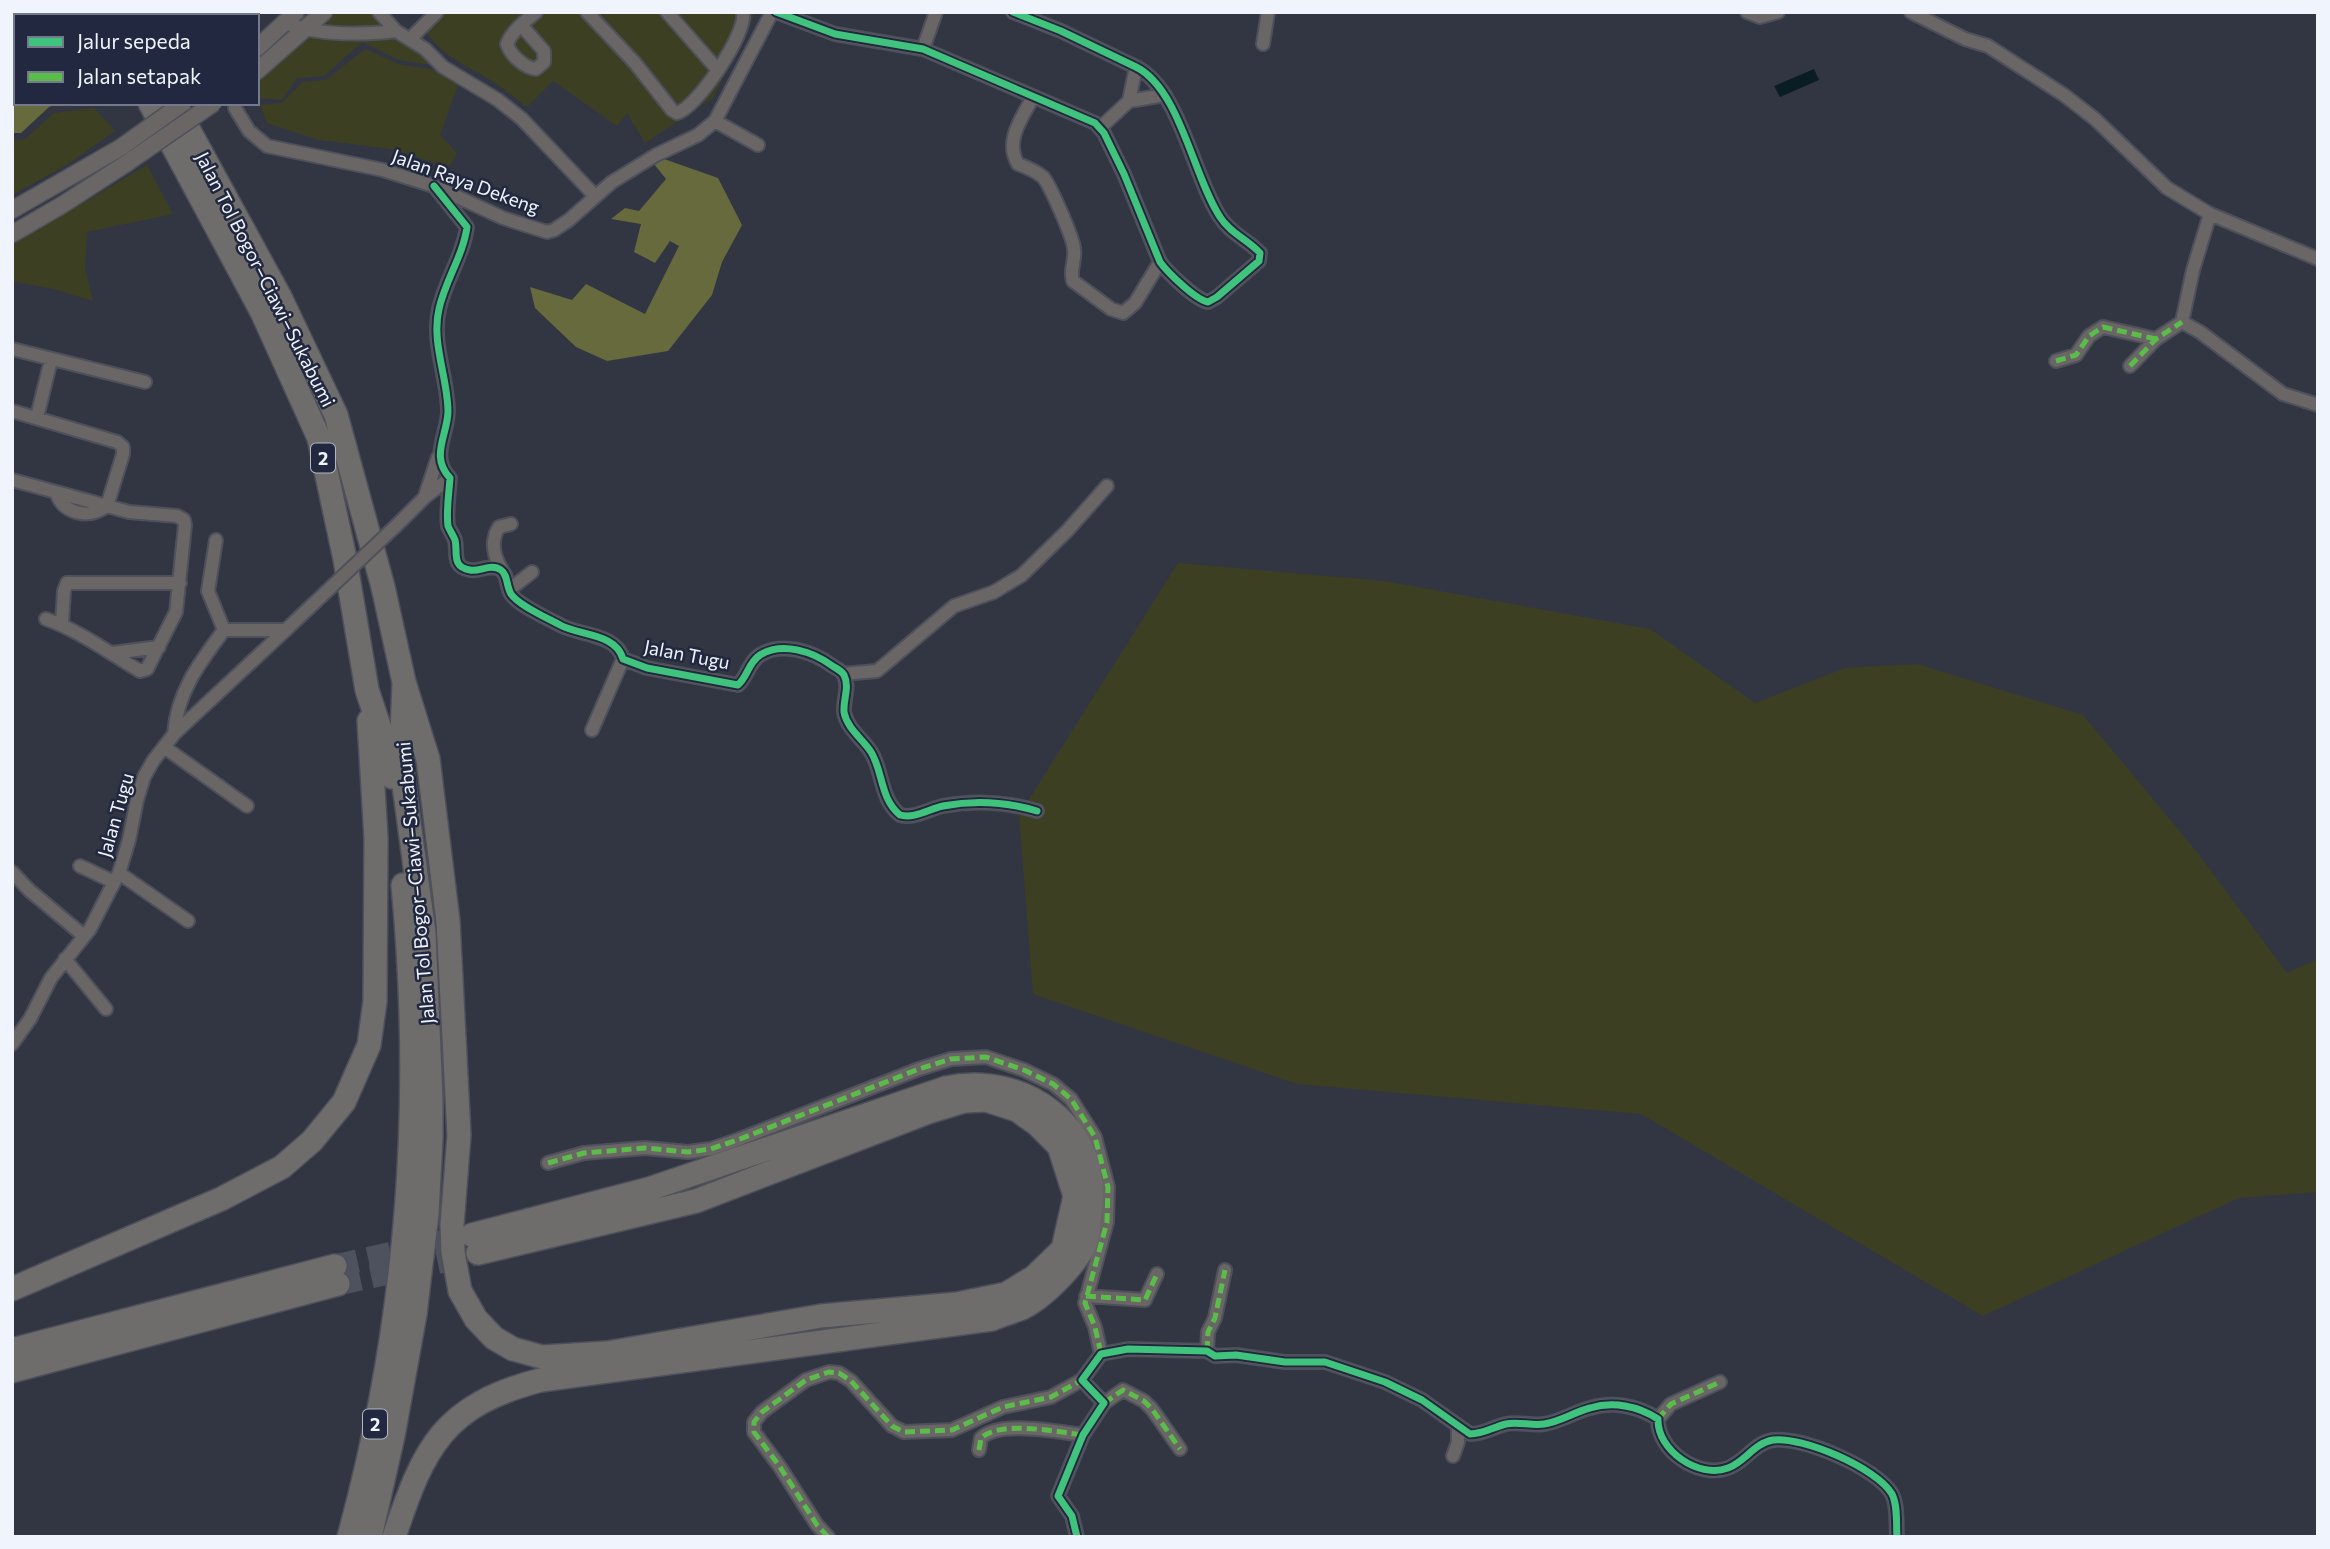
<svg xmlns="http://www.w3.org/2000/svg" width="2330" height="1549" viewBox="0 0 2330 1549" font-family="Commissioner,sans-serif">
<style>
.green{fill:#3d3f22}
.forest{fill:#676a3c}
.water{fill:#091d24}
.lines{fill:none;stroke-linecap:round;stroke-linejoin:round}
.motorway-tunnel{stroke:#4e525f;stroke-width:23;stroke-dasharray:23 11;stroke-linecap:butt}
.minor-casing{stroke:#4e515b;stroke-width:16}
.tertiary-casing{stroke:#4e515b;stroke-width:19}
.motorway-casing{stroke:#4e515b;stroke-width:26}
.minor{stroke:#696665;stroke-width:12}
.tertiary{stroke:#696665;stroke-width:16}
.motorway{stroke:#6f6c6c;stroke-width:23}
.minor-bridge-casing{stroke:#4e515b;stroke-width:16;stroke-linecap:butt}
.tertiary-bridge-casing{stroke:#4e515b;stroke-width:19;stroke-linecap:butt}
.minor-bridge{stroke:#696665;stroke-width:12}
.tertiary-bridge{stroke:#696665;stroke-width:16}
.quiet{stroke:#5cbc4b;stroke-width:5;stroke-dasharray:10 5;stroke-linecap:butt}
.cycleway-casing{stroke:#21283f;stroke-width:11}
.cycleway{stroke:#40c37c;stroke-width:7}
.labels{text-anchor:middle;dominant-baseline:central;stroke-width:5;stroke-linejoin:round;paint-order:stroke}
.shield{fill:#21283f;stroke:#b2b7c4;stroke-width:2}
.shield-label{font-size:18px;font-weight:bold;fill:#f0f4fd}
.street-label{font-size:19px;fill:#f0f4fd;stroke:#21283f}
</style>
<rect width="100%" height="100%" fill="#323643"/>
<path class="green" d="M 338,12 L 373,12 L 438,66 L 399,60 L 362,42 L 324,76 L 297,78 L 282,100 L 257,98 L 257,81 L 311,34 L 318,21 Z
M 427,12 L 756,12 L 713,98 L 645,143 L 627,113 L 617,126 L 553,81 L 527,107 C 512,96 498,84 482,75 C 461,63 439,53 427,32 L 434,18 Z
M 365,49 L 398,64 L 435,70 L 458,85 L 440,135 L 457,153 L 449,167 L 391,149 L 319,140 L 267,123 L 260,105 L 282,103 L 302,82 L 326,80 Z
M 94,108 L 115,131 L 65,166 L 12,195 L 12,139 L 24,140 L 54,113 Z
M 147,165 L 173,214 L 87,232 L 85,269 L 93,301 L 53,289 L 12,281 L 12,240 L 83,203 Z
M 1178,563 L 1384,581 L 1650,629 L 1755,703 L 1845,668 L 1917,664 L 2083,715 L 2197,852 L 2287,973 L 2318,959 L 2318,1192 L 2239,1198 L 1983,1316 L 1641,1114 L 1297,1084 L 1033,994 L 1019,815 Z"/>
<path class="forest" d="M 16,82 L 16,103 L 60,103 L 49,107 L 21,133 L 12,133 L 12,85 Z
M 664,159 L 718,178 L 742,225 L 722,262 L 712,295 L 668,351 L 607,361 L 576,347 L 535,308 L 530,287 L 572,300 L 586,284 L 645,314 L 679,246 L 670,241 L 655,263 L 634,252 L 641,224 L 611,219 L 625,208 L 639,211 L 666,179 L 654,164 Z"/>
<path class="water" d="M 1814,69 L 1819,80 L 1780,97 L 1774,86 Z"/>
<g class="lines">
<path class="motorway-tunnel" d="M 335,1266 L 472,1235
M 338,1284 L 472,1255"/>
<g class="minor-casing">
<path id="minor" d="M 156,12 L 159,16
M 379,12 L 396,31 L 425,49 L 443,67 L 498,100 L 522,119 L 595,196
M 587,12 L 635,63 L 672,110 L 677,113 C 697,108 748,32 743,12
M 667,12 L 717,69
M 776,12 L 835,34 L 923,49 L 1095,123 L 1104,133 L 1124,174 L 1160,262 C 1168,273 1196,300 1208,302 L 1217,297 L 1259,261 L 1260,253 C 1248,240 1230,233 1220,217 C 1193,176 1180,89 1136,67 L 1061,31 L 1013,12
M 1747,12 L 1760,17 L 1778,12
M 1911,12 L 1965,39 L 1988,46 L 2064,95 L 2095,119 L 2167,188 L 2210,214 L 2318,259
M 285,23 C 318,35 361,35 396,31
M 521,25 L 544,51 L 544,62 L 536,69 C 525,68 510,55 507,44 C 512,30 526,21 536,12
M 410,39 L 437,12
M 1263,44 L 1268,12
M 923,49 L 936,12
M 1033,97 C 1022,118 1004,141 1018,164 C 1026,167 1036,171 1043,177 C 1050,185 1073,237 1074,249 C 1076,260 1069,271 1073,281 L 1111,309 L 1123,313 L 1135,303 L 1160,262
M 1129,101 L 1165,95
M 235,108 L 249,131 L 267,146 L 383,170 L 434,186 L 503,218 L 547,232 L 554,230 L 569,220 L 612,182 L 656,155 L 698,135 L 715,121 L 772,12
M 715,121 L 758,145
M 1100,128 L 1129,101 L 1136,67
M 434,186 L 467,227 C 463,256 445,281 439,309 C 431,343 448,378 448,412 C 447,436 430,457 450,478 C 449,493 446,511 448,526 C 450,531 453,535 455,540 C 458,552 451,567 470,570 C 480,572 491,563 501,570 C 508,575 506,586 511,594 C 518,605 547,618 560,625 C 580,636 616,633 623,659 L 647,668 L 738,685 C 748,676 748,663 760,655 C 782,641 813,652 831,665 C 835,668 841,670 844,675 C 850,687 843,699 844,712 C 847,729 863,739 871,752 C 883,771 880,799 900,815 C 914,819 929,809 943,806 C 974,800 1007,802 1037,811
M 2210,214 L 2193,270 L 2182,322 L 2200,332 L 2283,394 L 2318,405
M 12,349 L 145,382
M 2056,361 L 2076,355 L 2089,336 L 2103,327 L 2156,339
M 2130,366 L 2156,339 L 2182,322
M 12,411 L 117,442 L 123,447 L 123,454 L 107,506 C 89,519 63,515 56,492
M 37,417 L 51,360
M 12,480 L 129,512 L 177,516 L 184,520 L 185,525 L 176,612 L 147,669 L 140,671 C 109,653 80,631 46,619
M 425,496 L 438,457
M 399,523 L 425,497 L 450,478
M 216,540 L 208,591 L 224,630 L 286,630
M 502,570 C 494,557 490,541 499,527 L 511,524
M 509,590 L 532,572
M 62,624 L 64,591 L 67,583 L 180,583
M 112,653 L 159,647
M 843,674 L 877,671 L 954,606 L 994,592 L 1022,575 L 1067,531 L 1107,486
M 592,730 L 623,659
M 174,734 C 177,692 200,662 224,630
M 164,747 L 247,806
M 80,866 L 114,882
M 12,872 L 29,890 L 84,936
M 119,873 L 188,921
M 65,959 L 106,1009
M 12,1044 L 30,1019 L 51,978 L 90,929 L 109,892 L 119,873 L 129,840 L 137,800 L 144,777 L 153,761 L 174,734 L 291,625
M 548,1163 L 584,1153 L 645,1148 L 688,1152 L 711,1149 L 740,1139 L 919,1069 L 951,1059 L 986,1057 L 1024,1070 L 1053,1084 L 1071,1099 L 1095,1137 L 1108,1187 L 1107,1222 L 1085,1303 L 1095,1327 L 1101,1354
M 1086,1296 L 1145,1300 L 1157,1274
M 1207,1351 L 1208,1332 L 1215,1318 L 1225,1270
M 1104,1403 L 1123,1390 L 1144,1401 L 1152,1409 L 1180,1449
M 1658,1419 L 1671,1404 L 1720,1382
M 979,1450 L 981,1438 C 1000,1420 1058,1432 1083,1435
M 1453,1456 L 1458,1442 L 1458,1427
M 828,1537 L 817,1525 L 780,1467 L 754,1432 L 754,1422 L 762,1412 L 806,1380 L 829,1372 L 839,1373 L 851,1381 L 892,1426 L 904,1432 L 952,1430 L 1003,1407 L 1051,1397 L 1082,1380
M 1077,1537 L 1072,1516 L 1058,1496 L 1083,1435 L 1104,1403 L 1082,1380 L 1101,1354 L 1128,1349 L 1207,1351 L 1215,1356 L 1236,1355 L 1285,1362 L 1325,1362 L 1385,1382 L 1422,1400 L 1470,1434 C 1484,1434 1493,1427 1506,1424 C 1518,1421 1531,1426 1544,1424 C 1560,1422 1574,1412 1590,1408 C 1613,1401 1638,1406 1658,1419 C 1657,1450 1698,1479 1728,1468 C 1745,1462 1754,1443 1773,1440 C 1802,1436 1877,1468 1892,1494 C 1898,1506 1896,1524 1897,1537"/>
</g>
<g class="tertiary-casing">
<path id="tertiary" d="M 257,48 L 296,12
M 257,71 L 324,12
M 12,210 L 120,148
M 12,234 L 62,205 L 127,163"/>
</g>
<g class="motorway-casing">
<path id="motorway" d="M 94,12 L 96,16
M 120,12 L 122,16
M 150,103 L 262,312 L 319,438 L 345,559 L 367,690 L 391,762 L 392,777
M 174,103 L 280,297 L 336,415 L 383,587 L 404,682 L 401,763 L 424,933 L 431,1098 L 431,1139 L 427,1214 L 415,1314 L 393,1436 L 370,1537
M 404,682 L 428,759 L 448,921 L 459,1135 L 452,1225 L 453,1252 L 460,1291 L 476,1319 L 494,1338 L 513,1349 L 542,1357 L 607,1353 L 821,1316 L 957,1304 L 1006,1294 L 1034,1277 L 1063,1249 L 1075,1196 L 1059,1146 L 1038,1125 L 1017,1110 L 986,1100 L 964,1101 L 928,1112 L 696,1201 L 478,1253
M 12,1289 L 221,1199 L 282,1167 L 312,1141 L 344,1102 L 369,1045 L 375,1001 L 376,838 L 369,721
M 12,1350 L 335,1266
M 12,1371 L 338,1284
M 349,1537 C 408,1321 424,1107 403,885
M 394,1537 C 424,1446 444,1405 541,1380 L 992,1319 C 1002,1315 1012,1312 1022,1308 C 1043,1298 1076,1265 1085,1244 C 1089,1235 1089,1222 1090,1212 C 1103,1128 1025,1071 946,1088 L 649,1189 L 472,1235"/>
</g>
<use href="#minor" class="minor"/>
<use href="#tertiary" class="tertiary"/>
<use href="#motorway" class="motorway"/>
<g class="minor-bridge-casing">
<path id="minor-bridge" d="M 291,625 L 399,523"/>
</g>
<g class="tertiary-bridge-casing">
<path id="tertiary-bridge" d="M 120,148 L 183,103
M 127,163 L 214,103"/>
</g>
<use href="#minor-bridge" class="minor-bridge"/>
<use href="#tertiary-bridge" class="tertiary-bridge"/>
<path class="quiet" d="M 2056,361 L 2076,355 L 2089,336 L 2103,327 L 2156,339
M 2130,366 L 2156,339 L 2182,322
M 548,1163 L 584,1153 L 645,1148 L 688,1152 L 711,1149 L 740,1139 L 919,1069 L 951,1059 L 986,1057 L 1024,1070 L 1053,1084 L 1071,1099 L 1095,1137 L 1108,1187 L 1107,1222 L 1085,1303 L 1095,1327 L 1101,1354
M 1086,1296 L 1145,1300 L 1157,1274
M 1207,1351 L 1208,1332 L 1215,1318 L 1225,1270
M 1104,1403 L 1123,1390 L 1144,1401 L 1152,1409 L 1180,1449
M 1658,1419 L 1671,1404 L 1720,1382
M 979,1450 L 981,1438 C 1000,1420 1058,1432 1083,1435
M 828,1537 L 817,1525 L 780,1467 L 754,1432 L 754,1422 L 762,1412 L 806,1380 L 829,1372 L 839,1373 L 851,1381 L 892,1426 L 904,1432 L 952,1430 L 1003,1407 L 1051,1397 L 1082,1380"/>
<g class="cycleway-casing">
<path id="cycleway" d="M 776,12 L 835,34 L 923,49 L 1095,123 L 1104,133 L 1124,174 L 1160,262 C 1168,273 1196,300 1208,302 L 1217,297 L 1259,261 L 1260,253 C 1248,240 1230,233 1220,217 C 1193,176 1180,89 1136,67 L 1061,31 L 1013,12
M 434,186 L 467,227 C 463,256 445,281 439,309 C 431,343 448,378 448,412 C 447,436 430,457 450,478 C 449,493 446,511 448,526 C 450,531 453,535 455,540 C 458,552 451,567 470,570 C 480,572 491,563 501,570 C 508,575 506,586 511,594 C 518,605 547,618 560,625 C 580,636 616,633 623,659 L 647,668 L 738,685 C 748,676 748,663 760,655 C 782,641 813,652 831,665 C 835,668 841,670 844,675 C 850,687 843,699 844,712 C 847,729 863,739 871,752 C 883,771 880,799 900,815 C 914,819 929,809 943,806 C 974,800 1007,802 1037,811
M 1077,1537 L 1072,1516 L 1058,1496 L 1083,1435 L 1104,1403 L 1082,1380 L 1101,1354 L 1128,1349 L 1207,1351 L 1215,1356 L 1236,1355 L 1285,1362 L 1325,1362 L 1385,1382 L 1422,1400 L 1470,1434 C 1484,1434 1493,1427 1506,1424 C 1518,1421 1531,1426 1544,1424 C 1560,1422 1574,1412 1590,1408 C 1613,1401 1638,1406 1658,1419 C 1657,1450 1698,1479 1728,1468 C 1745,1462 1754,1443 1773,1440 C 1802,1436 1877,1468 1892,1494 C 1898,1506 1896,1524 1897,1537"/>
</g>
<use href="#cycleway" class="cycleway"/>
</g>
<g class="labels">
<g class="shield">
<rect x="311" y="443.5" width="24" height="29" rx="5"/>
<rect x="363" y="1409.5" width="24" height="29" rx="5"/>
</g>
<g class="shield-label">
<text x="323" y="458">2</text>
<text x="375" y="1424">2</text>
</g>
<g class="street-label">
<text transform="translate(466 181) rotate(20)">Jalan Raya Dekeng</text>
<text transform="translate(266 279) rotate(63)">Jalan Tol Bogor–Ciawi–Sukabumi</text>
<text transform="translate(687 654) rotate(11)">Jalan Tugu</text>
<text transform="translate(115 815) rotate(-74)">Jalan Tugu</text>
<text transform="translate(415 883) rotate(-95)">Jalan Tol Bogor–Ciawi–Sukabumi</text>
</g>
</g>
<rect width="2330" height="1549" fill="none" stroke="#f0f4fd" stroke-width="28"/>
<rect x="14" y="14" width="245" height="91" fill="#21283f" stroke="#747a8b" stroke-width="2"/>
<rect x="28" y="37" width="35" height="10" fill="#40c37c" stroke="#747a8b" stroke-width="2"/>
<text x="77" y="49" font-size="21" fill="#f0f4fd">Jalur sepeda</text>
<rect x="28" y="72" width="35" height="10" fill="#5cbc4b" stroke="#747a8b" stroke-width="2"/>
<text x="77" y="84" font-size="21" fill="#f0f4fd">Jalan setapak</text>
</svg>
